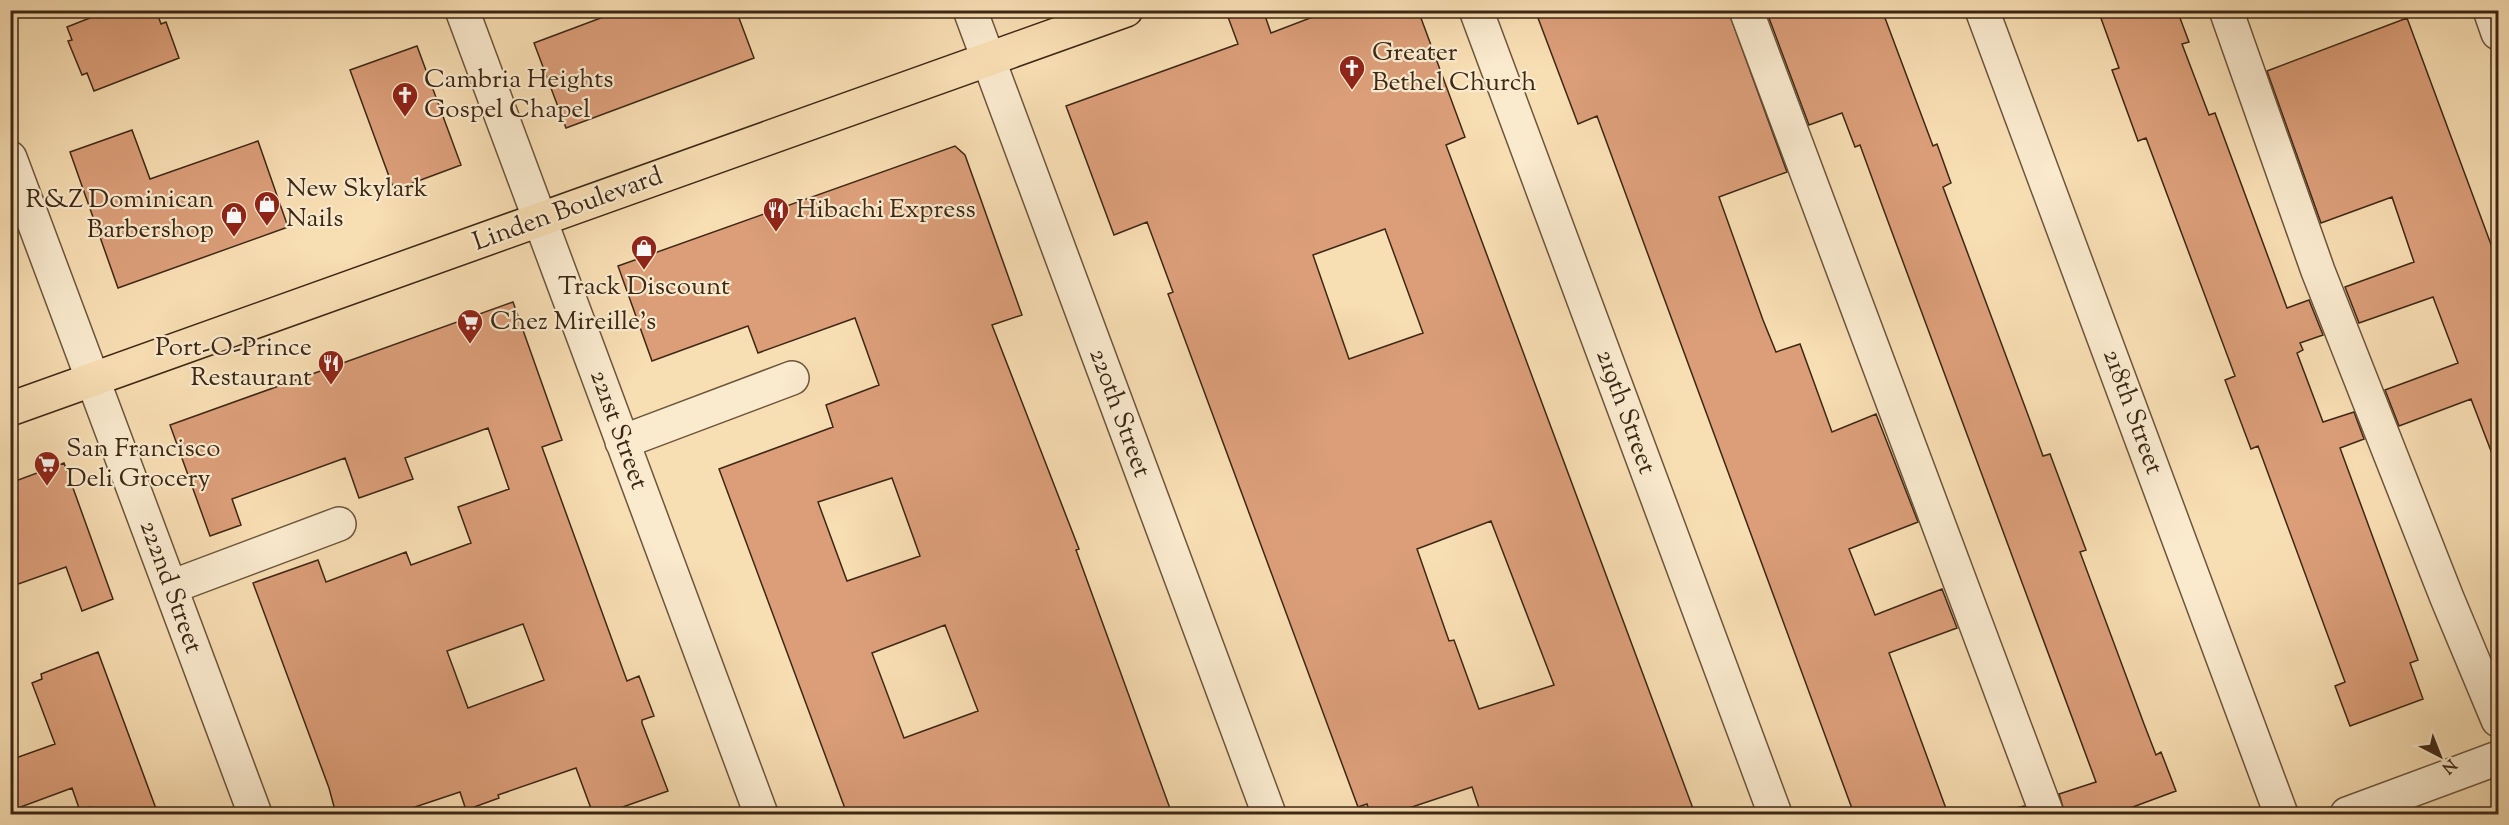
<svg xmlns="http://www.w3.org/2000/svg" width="2509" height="825" viewBox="0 0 2509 825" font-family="'Sorts Mill Goudy',serif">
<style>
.building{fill:#db9e79;stroke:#3d2715;stroke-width:1.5;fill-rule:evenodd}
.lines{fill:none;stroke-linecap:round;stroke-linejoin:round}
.minor-casing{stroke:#6c553c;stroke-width:36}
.major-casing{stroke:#3d2715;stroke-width:36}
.minor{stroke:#faeace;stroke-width:33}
.major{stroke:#f8deb3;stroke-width:33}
.labels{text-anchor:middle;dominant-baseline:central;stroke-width:4.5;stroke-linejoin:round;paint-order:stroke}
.poi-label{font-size:26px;fill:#3d2715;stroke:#faeace;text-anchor:start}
.street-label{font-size:26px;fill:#3d2715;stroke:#faeace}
</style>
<rect width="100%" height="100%" fill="#f8deb3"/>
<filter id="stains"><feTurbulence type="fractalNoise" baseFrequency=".00333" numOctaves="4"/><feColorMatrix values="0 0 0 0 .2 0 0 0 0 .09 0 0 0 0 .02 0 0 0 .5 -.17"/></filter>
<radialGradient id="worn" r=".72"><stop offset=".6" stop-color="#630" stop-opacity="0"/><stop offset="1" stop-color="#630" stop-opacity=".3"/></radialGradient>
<path class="building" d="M 110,10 L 156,10 L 161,24 L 166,22 L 179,58 L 94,91 L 87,73 L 82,75 L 68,41 L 72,40 L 67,27 Z
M 622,10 L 736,10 L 754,58 L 566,128 L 534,43 Z
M 1246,10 L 1263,10 L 1271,33 L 1331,10 L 1418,10 L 1465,137 L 1446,145 L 1695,814 L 1481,814 L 1472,787 L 1391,814 L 1370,814 L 1367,804 L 1358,807 L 1168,294 L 1173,292 L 1147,222 L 1114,235 L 1066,106 L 1238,44 L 1228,17 ZM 1385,229 L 1423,333 L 1349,359 L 1313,255 ZM 1491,521 L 1554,685 L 1479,709 L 1454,640 L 1449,641 L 1417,549 Z
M 1535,10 L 1728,10 L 1787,172 L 1719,197 L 1763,320 L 1776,352 L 1800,344 L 1832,432 L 1876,414 L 1918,522 L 1849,549 L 1875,615 L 1942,589 L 1957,628 L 1889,653 L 1948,814 L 1854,814 L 1597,116 L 1578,124 Z
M 1766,10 L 1882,10 L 1933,146 L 1937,144 L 1951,183 L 1943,187 L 2031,423 L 2043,456 L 2050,454 L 2086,550 L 2080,552 L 2144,724 L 2156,755 L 2161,752 L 2176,791 L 2114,814 L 2065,814 L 2059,794 L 2096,782 L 1883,208 L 1860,145 L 1855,147 L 1842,113 L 1809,125 Z
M 2098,10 L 2177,10 L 2189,42 L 2182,44 L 2209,115 L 2215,113 L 2287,308 L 2309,300 L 2323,335 L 2300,343 L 2303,350 L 2297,353 L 2323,422 L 2354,412 L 2364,439 L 2340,448 L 2418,660 L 2410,663 L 2423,699 L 2350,726 L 2335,686 L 2345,682 L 2258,446 L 2251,449 L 2225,380 L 2235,376 L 2146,138 L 2138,141 L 2112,70 L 2119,68 Z
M 2407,18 L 2499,266 L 2499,463 L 2496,464 L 2471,399 L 2399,426 L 2385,390 L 2458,363 L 2433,297 L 2359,323 L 2345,287 L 2414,262 L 2392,197 L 2321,223 L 2267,71 Z
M 417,46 L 461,165 L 394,190 L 350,70 Z
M 132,130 L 150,179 L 258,141 L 288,227 L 118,288 L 70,152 Z
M 955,146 L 965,155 L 1022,315 L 992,325 L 1079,549 L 1076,550 L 1172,814 L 847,814 L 719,469 L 833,427 L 826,405 L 879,385 L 855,318 L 758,353 L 748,326 L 652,361 L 618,266 ZM 892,478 L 920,556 L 847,581 L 818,502 ZM 945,625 L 978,711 L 904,738 L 872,653 Z
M 513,302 L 562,440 L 542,447 L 627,681 L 639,676 L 654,716 L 642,720 L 642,723 L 668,791 L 603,814 L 593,814 L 576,768 L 498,795 L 499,798 L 466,810 L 460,792 L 394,814 L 336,814 L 329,788 L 253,583 L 318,560 L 326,582 L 406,552 L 411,565 L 471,543 L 458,507 L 509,489 L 488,428 L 405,458 L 413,479 L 359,498 L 345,458 L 232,499 L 241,525 L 210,536 L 170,425 ZM 523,624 L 544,680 L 468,708 L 447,651 Z
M 64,463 L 113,599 L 82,611 L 66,567 L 10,587 L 10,483 Z
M 98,652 L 158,814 L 92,814 L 90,807 L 80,811 L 72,788 L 10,811 L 10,760 L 55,744 L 32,683 L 42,679 L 41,674 Z
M 2024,806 L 2027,814 L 2016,814 L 2015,808 Z"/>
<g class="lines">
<g class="minor-casing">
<path id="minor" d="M 462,10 L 761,814
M 970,10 L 1269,814
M 1476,10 L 1775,814
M 1746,10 L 2047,814
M 1982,10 L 2281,814
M 2226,10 L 2318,271 L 2447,598 L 2498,720
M 2490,10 L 2498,33
M 10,158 L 255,814
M 622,442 L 792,378
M 171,587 L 339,524
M 2347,814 L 2498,758"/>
</g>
<g class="major-casing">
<path id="major" d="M 10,409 L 1126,10"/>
</g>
<use href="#minor" class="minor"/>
<use href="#major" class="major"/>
</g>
<defs>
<g id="church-pin" transform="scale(1.35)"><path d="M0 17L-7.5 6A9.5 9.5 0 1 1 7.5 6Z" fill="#8f2418" stroke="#faeace"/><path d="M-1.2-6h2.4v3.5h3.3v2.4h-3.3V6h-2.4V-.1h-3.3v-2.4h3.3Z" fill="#fff"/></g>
<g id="shop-pin" transform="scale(1.35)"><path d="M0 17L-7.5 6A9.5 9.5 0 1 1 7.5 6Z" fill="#8f2418" stroke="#faeace"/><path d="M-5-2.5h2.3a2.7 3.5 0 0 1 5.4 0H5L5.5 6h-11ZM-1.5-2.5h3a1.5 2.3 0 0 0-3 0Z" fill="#fff"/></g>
<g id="restaurant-pin" transform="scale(1.35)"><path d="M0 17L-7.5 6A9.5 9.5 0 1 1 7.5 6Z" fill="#8f2418" stroke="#faeace"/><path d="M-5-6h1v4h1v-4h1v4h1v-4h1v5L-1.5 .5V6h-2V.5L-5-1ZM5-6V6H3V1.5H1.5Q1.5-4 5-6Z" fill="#fff"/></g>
<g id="supermarket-pin" transform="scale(1.35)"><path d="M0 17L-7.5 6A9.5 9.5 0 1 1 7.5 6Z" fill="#8f2418" stroke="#faeace"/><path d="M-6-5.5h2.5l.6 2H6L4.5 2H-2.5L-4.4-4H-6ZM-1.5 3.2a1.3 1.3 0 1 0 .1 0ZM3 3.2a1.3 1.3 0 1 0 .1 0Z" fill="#fff"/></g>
</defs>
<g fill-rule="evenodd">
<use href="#church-pin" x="1352" y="68"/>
<use href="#church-pin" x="405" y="95"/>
<use href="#shop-pin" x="267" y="204"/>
<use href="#restaurant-pin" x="776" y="210"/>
<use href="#shop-pin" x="234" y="215"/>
<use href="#shop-pin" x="644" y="248"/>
<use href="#supermarket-pin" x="470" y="322"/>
<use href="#restaurant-pin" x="331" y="363"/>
<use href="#supermarket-pin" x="47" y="464"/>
</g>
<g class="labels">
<g class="poi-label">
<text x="1372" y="53">Greater<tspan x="1372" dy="30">Bethel Church</tspan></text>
<text x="424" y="80">Cambria Heights<tspan x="424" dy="30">Gospel Chapel</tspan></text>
<text x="286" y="189">New Skylark<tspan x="286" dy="30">Nails</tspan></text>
<text x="214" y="200" text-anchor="end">R&amp;Z Dominican<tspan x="214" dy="30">Barbershop</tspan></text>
<text x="796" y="210">Hibachi Express</text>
<text x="644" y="287" text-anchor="middle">Track Discount</text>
<text x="490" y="322">Chez Mireille's</text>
<text x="312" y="348" text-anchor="end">Port-O-Prince<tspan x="312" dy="30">Restaurant</tspan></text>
<text x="66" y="449">San Francisco<tspan x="66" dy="30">Deli Grocery</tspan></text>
</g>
<g class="street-label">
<text transform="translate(568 210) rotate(-20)">Linden Boulevard</text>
<text transform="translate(1625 412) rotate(70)">219th Street</text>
<text transform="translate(2132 412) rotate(70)">218th Street</text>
<text transform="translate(1119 413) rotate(70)">220th Street</text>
<text transform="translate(618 430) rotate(70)">221st Street</text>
<text transform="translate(170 587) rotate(70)">222nd Street</text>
</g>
</g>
<rect width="2509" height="825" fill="none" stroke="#f8deb3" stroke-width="36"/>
<rect x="12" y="12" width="2485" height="801" fill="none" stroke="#3d2715" stroke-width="3"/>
<rect x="18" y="18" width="2473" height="789" fill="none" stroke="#3d2715" stroke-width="1.5"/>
<g transform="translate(2440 756) rotate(138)" stroke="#faeace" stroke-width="4.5" paint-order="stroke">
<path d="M0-4.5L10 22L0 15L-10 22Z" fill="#3d2715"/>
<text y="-9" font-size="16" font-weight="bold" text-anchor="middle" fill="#3d2715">N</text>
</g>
<rect width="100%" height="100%" filter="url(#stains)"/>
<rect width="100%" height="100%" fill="url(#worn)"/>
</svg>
